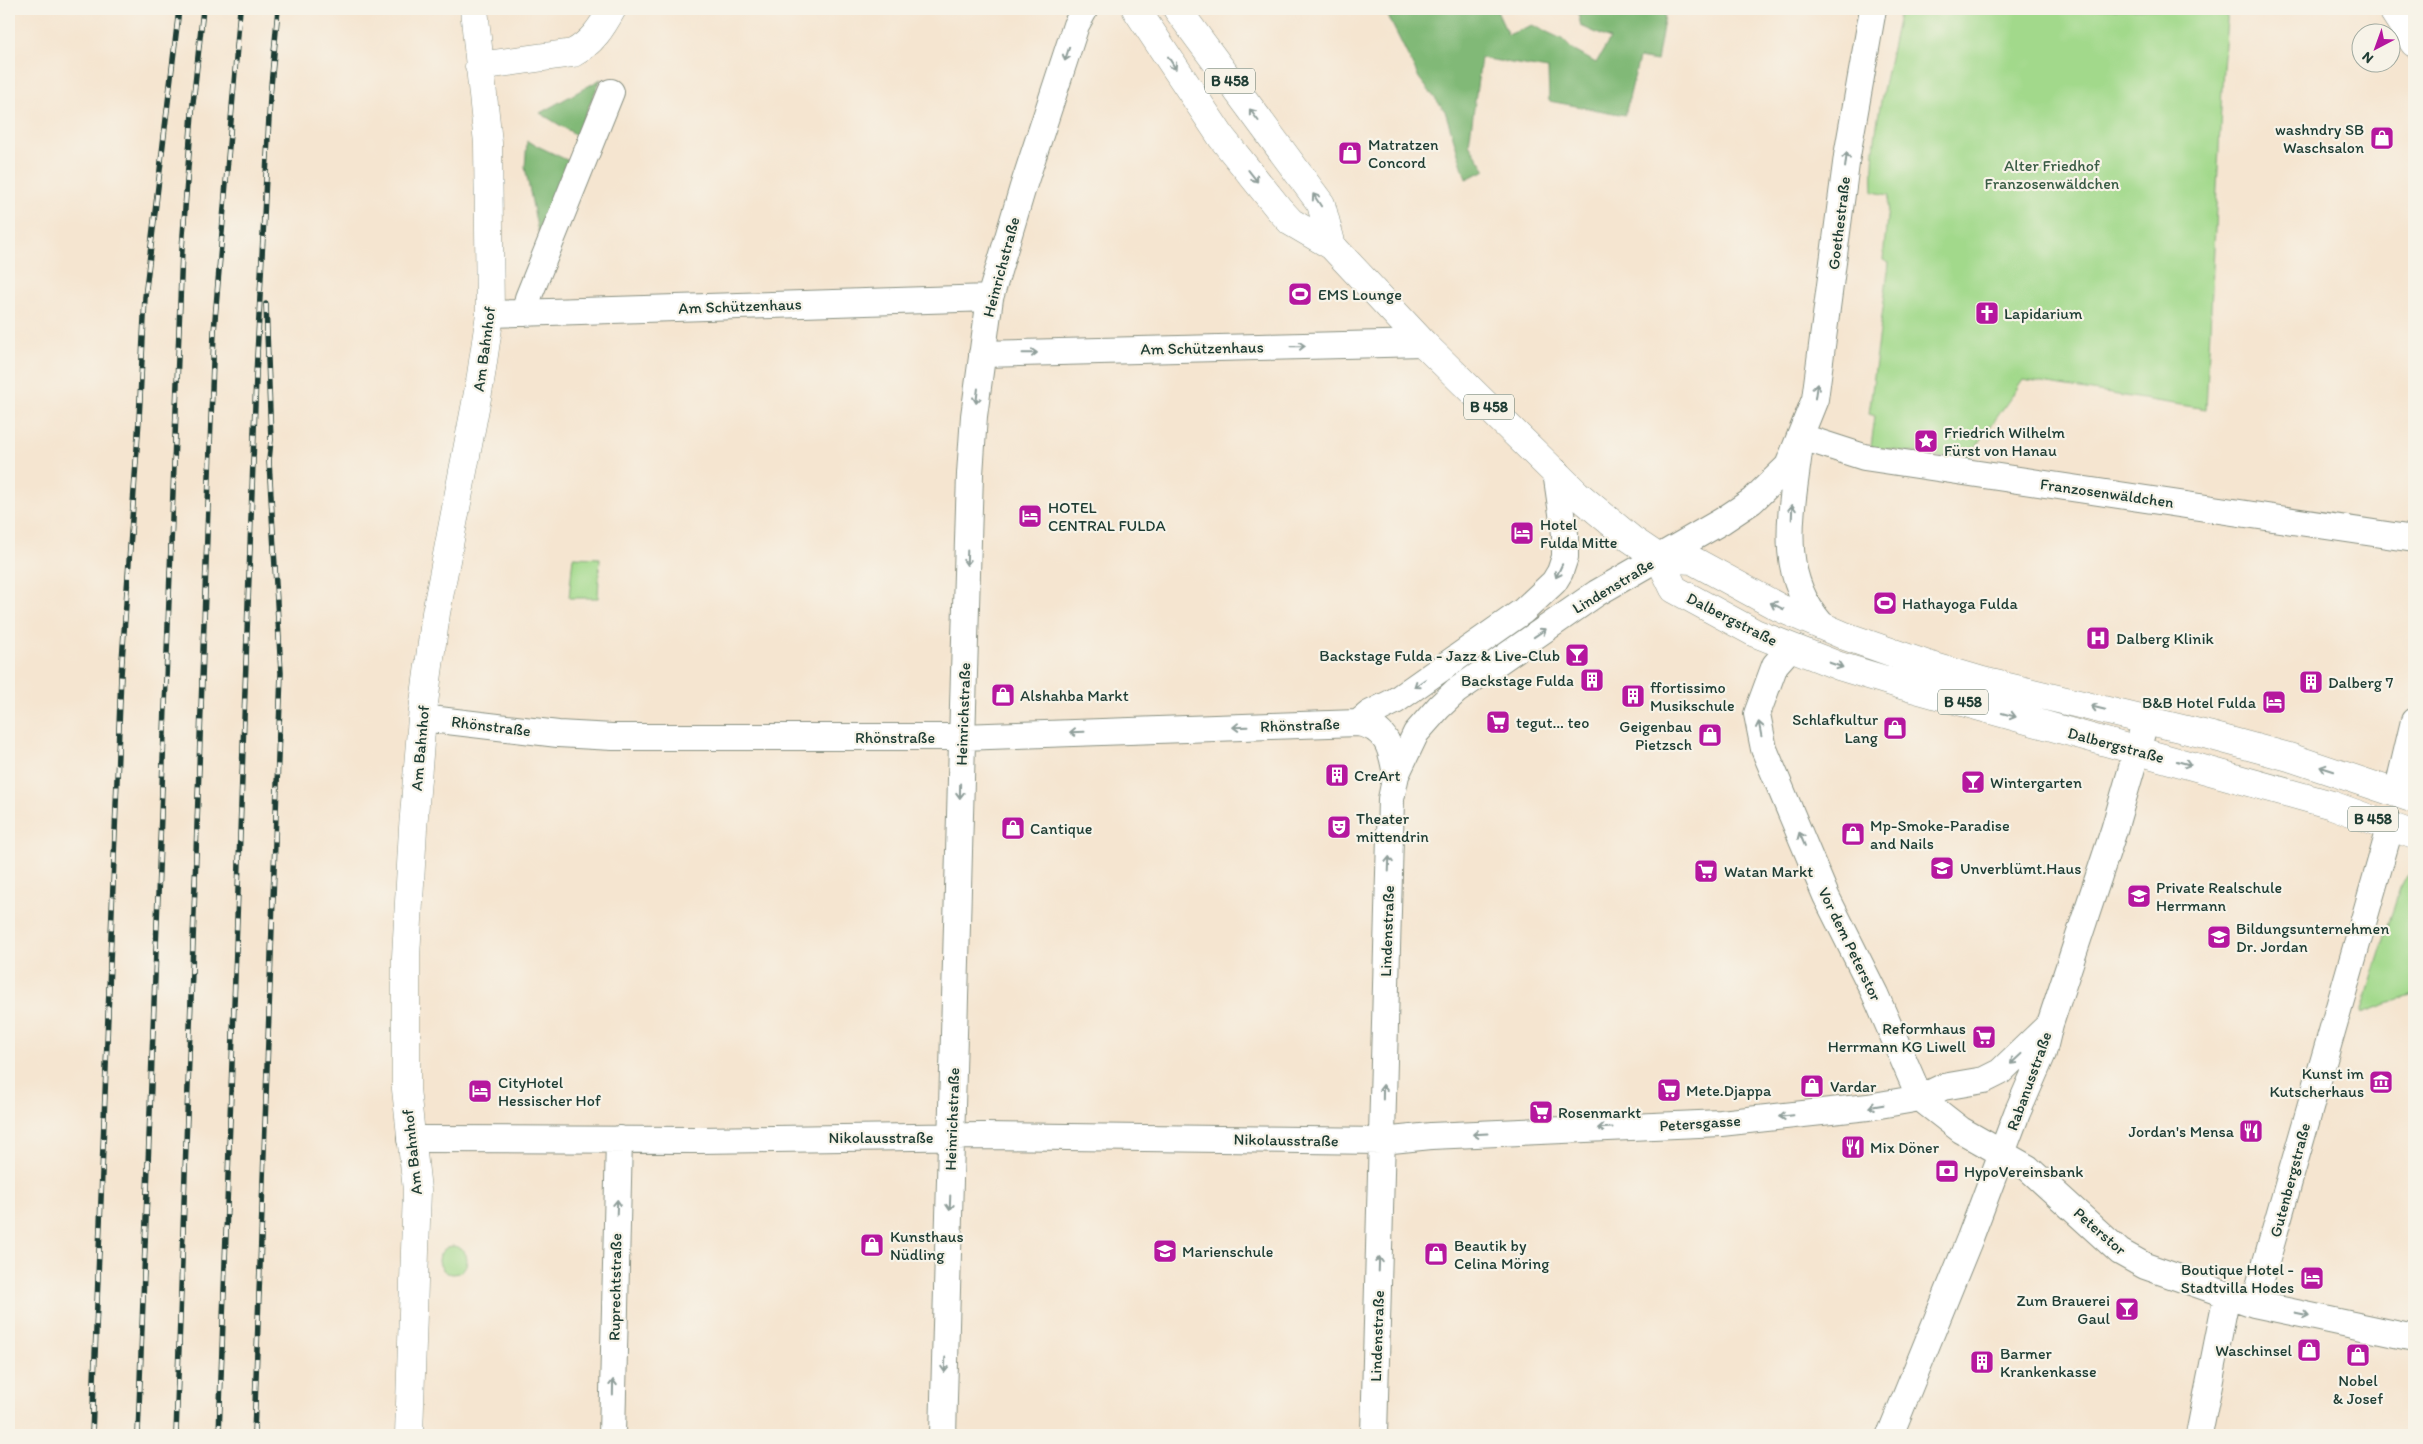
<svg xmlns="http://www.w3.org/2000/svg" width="2423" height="1444" viewBox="0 0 2423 1444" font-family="Itim,sans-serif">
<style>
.green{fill:#a2d98b;stroke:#608b60}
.forest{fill:#81b977;stroke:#507b56}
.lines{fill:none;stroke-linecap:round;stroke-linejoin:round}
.minor-casing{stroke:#8a9182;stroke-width:28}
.major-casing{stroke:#8a9182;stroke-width:29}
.minor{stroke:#fff;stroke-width:26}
.major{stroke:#fff;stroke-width:28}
.rail-casing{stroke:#1f3d34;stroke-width:5.5}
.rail{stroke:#f7f3e8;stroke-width:4;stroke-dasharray:11;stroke-linecap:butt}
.oneway{stroke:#8f9e9a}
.labels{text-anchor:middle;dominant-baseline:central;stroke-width:4.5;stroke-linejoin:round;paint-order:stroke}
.shield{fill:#f7f3e8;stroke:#60746a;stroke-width:1}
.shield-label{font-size:15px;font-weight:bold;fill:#1f3d34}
.poi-label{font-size:16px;fill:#1f3d34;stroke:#f7f3e8;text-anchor:start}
.park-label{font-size:16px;fill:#395c45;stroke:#f7f3e8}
.street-label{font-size:16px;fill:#1f3d34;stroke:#f7f3e8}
</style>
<rect width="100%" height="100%" fill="#f7f3e8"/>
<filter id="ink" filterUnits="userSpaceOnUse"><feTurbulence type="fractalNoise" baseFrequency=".02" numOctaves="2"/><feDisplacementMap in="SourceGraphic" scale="10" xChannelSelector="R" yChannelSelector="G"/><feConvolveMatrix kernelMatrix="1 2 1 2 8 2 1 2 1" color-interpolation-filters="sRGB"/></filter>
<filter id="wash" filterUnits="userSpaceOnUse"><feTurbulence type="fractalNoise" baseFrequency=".0096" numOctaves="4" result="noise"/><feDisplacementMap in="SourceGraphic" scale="20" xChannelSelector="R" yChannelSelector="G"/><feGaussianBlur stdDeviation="1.12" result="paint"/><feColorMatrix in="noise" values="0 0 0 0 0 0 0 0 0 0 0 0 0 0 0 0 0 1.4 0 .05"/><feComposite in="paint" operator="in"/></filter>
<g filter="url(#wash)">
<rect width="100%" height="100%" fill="#f5e5d0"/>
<path class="green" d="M 1900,9 L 2228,9 L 2223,68 L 2206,409 L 2023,380 L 1967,460 L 1871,447 L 1875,416 L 1869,414 L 1889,263 L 1883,260 L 1889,195 L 1873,192 C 1870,130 1889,69 1900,9 Z
M 573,557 L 600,558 L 598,598 L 569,598 Z
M 2414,872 L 2414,995 L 2361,1013 L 2400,888 L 2407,875 Z
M439 1260a14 14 0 1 1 28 0a14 14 0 1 1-28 0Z"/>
<path class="forest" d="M 1394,9 L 1496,9 L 1508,35 L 1532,25 L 1562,39 L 1573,50 L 1596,63 L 1610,39 L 1581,26 L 1577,9 L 1613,9 L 1625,14 L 1629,9 L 1666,9 L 1657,61 L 1639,58 L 1625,115 L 1549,101 L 1548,69 L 1481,58 L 1469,144 L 1486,170 L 1466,179 L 1445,111 L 1419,78 L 1387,14 Z
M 601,79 L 576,135 L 540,113 Z
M 527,141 L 569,161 L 538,232 L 525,167 Z"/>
</g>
<g filter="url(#ink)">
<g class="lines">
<g class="minor-casing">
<path id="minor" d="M 525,313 L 528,298 L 611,92
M 490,314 L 990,298
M 982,354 L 1423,343
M 1802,437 L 1864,457 L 2414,539
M 1799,452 C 1791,515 1777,574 1822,625
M 1790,648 L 1775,665 L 1757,714 L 1764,749 L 1826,896 L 1875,994 L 1920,1098 L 1961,1130 L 2028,1168 L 2120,1252 L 2145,1266 L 2254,1304 L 2414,1338
M 422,718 L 558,734 L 613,737 L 962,737 L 1358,723 C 1387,727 1392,750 1396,775
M 1358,723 L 1369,714 L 1395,701 L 1523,611 L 1554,582 L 1560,572 L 1565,557 L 1565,534 L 1556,472
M 2397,793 L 2414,721
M 410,1139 L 698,1140 L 983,1136 L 1382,1141 L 1431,1136 L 1721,1123 L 1868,1107 L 1920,1098 L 1943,1087 L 1984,1080 L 2000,1072 L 2050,1024
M 2254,1304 L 2391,825
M 612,1435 L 619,1139
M 943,1435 L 963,706 L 970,474 L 974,416 L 990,298 L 1023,187 L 1076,25 L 1085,9
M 1374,1435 L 1391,799 L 1396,775 L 1416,733 L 1439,707 L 1456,691 L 1597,593 L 1722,521 L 1752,501 L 1788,466 L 1815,399 L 1847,156 L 1873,9
M 1890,1435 L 1970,1238 L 2017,1113 L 2043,1053 L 2050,1024 L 2114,830 L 2146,719
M 2199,1435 L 2227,1294"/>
</g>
<g class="major-casing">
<path id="major" d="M 1136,9 L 1222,138 L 1279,209 L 1291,222 L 1332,246 L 1423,343 L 1577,494 L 1631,539 L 1659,558 L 1674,589 L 1755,633 L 1839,666 L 1905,686 L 2332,805 L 2414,835
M 1177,9 L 1321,204 L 1332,246
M 2392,9 L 2414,43
M 479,66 L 573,53 C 592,43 602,27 612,9
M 1659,558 L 1692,560 L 1780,608 L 1845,636 L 1928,665 L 1979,680 L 2208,735 L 2289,757 L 2414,799
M 409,1435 L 417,1190 L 406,1089 L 406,957 L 413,828 L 422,718 L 436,613 L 480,382 L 490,314 L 488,143 L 474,9"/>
</g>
<use href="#minor" class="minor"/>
<use href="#major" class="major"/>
<g class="rail-casing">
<path id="rail" d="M 92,1435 L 121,675 L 139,420 L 145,297 L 179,9
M 138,1435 L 182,249 L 192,113 L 203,9
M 176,1435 L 214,332 L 240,9
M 219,1435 L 256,376 L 270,97 L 278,9
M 254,1435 L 281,673 L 269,461 L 271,440 L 266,304"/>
</g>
<use href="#rail" class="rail"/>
</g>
<defs><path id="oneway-shaft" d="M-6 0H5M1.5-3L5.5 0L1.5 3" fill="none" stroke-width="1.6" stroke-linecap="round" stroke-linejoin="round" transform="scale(1.25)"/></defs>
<g class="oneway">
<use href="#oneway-shaft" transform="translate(1067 54) rotate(108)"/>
<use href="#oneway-shaft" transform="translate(1172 63) rotate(58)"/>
<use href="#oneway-shaft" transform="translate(1254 115) rotate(-127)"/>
<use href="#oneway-shaft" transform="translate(1846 160) rotate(-83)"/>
<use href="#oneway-shaft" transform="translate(1253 176) rotate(52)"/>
<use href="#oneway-shaft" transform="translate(1317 200) rotate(-123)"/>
<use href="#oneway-shaft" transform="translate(1298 346) rotate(-1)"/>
<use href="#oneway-shaft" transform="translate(1030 353) rotate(-1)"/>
<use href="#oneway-shaft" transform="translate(1816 391) rotate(-82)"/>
<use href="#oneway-shaft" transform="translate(977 396) rotate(97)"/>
<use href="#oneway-shaft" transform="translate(1792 512) rotate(-88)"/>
<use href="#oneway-shaft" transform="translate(967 558) rotate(92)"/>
<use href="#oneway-shaft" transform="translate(1559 571) rotate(115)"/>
<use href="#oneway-shaft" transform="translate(1777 606) rotate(-154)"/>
<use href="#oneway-shaft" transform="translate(1540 633) rotate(-34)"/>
<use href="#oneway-shaft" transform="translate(1836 665) rotate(19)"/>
<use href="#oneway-shaft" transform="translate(1420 683) rotate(145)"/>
<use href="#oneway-shaft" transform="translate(2098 708) rotate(-167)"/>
<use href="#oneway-shaft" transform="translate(2009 715) rotate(15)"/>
<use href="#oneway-shaft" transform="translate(1240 727) rotate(178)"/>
<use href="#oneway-shaft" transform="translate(1760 729) rotate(-101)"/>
<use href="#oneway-shaft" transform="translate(1077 732) rotate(178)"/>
<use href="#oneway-shaft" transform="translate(2184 763) rotate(16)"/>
<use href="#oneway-shaft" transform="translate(2327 769) rotate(-162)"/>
<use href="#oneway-shaft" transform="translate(960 791) rotate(91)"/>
<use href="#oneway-shaft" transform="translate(1802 839) rotate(-113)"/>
<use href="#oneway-shaft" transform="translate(1389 864) rotate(-88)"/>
<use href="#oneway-shaft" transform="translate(2016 1059) rotate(137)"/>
<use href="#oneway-shaft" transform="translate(1383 1092) rotate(-89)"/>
<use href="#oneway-shaft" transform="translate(1876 1106) rotate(171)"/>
<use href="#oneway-shaft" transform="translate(1786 1116) rotate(174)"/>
<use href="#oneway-shaft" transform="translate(1605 1128) rotate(177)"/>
<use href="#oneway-shaft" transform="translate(1480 1134) rotate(177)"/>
<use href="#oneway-shaft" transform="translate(950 1203) rotate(92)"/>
<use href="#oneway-shaft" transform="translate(617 1207) rotate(-88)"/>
<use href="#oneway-shaft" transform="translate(1379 1264) rotate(-88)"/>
<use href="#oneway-shaft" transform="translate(2302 1314) rotate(11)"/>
<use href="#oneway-shaft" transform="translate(945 1365) rotate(92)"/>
<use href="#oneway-shaft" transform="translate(613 1387) rotate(-89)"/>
</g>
</g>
<defs>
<g id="shop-square" transform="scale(1.25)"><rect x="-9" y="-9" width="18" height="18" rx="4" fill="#b5179e" stroke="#f7f3e8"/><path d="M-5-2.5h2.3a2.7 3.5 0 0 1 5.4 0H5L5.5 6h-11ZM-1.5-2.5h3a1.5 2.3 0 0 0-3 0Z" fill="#fff"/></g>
<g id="stadium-square" transform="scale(1.25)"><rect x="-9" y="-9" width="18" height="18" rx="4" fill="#b5179e" stroke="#f7f3e8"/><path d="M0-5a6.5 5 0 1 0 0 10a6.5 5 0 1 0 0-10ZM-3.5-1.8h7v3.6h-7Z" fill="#fff"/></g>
<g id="church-square" transform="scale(1.25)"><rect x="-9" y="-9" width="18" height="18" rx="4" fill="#b5179e" stroke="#f7f3e8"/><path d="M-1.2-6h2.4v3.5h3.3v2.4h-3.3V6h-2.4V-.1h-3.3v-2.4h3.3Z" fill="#fff"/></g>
<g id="sight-square" transform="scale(1.25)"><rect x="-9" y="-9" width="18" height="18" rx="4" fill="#b5179e" stroke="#f7f3e8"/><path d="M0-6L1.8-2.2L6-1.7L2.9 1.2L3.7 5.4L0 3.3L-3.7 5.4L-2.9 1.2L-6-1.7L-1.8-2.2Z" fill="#fff"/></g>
<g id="hotel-square" transform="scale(1.25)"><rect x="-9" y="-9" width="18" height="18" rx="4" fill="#b5179e" stroke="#f7f3e8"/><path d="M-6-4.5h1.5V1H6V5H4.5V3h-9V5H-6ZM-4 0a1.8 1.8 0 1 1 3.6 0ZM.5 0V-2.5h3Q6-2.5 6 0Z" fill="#fff"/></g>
<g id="hospital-square" transform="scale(1.25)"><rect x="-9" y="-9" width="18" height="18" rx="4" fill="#b5179e" stroke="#f7f3e8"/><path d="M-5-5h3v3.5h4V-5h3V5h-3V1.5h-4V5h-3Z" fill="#fff"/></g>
<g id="bar-square" transform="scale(1.25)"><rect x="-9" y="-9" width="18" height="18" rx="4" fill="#b5179e" stroke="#f7f3e8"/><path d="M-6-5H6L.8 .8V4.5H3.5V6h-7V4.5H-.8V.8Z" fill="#fff"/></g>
<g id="building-square" transform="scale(1.25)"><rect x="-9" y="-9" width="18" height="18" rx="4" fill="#b5179e" stroke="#f7f3e8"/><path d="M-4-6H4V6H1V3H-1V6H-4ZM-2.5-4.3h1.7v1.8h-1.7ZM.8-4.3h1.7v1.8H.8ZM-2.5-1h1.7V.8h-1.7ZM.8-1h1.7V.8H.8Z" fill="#fff"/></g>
<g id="supermarket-square" transform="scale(1.25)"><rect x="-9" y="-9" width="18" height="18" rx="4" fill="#b5179e" stroke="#f7f3e8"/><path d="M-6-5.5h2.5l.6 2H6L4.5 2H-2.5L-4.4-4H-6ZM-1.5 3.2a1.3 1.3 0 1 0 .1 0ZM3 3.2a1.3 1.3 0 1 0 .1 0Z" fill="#fff"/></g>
<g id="theatre-square" transform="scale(1.25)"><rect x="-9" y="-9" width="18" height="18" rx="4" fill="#b5179e" stroke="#f7f3e8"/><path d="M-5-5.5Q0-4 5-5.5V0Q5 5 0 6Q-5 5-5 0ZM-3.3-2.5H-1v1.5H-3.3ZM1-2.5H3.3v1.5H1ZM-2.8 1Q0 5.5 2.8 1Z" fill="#fff"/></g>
<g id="school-square" transform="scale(1.25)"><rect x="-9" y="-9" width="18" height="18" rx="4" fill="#b5179e" stroke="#f7f3e8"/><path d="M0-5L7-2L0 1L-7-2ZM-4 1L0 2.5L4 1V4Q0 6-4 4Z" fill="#fff"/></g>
<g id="museum-square" transform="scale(1.25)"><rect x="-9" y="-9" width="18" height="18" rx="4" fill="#b5179e" stroke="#f7f3e8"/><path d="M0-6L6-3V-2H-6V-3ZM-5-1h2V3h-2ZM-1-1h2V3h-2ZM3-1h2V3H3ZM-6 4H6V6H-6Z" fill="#fff"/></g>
<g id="restaurant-square" transform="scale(1.25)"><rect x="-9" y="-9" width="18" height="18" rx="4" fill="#b5179e" stroke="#f7f3e8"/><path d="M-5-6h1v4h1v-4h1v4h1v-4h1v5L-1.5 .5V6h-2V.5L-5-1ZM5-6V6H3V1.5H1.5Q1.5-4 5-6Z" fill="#fff"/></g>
<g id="bank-square" transform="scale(1.25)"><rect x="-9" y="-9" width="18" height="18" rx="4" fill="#b5179e" stroke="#f7f3e8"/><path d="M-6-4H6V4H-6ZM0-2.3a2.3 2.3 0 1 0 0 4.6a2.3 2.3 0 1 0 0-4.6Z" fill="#fff"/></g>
</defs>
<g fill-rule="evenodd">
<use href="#shop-square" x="2382" y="138"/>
<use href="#shop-square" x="1350" y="153"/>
<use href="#stadium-square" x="1300" y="294"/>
<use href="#church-square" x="1987" y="313"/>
<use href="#sight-square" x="1926" y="441"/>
<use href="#hotel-square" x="1030" y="516"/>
<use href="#hotel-square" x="1522" y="533"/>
<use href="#stadium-square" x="1885" y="603"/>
<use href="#hospital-square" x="2098" y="638"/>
<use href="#bar-square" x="1577" y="655"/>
<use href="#building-square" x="1592" y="680"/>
<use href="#building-square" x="2311" y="682"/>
<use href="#shop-square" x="1003" y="695"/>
<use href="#building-square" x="1633" y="696"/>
<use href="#hotel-square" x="2274" y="702"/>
<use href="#supermarket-square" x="1498" y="722"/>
<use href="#shop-square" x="1895" y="728"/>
<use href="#shop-square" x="1710" y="735"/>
<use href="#building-square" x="1337" y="775"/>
<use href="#bar-square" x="1973" y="782"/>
<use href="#theatre-square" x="1339" y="827"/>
<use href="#shop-square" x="1013" y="828"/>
<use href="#shop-square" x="1853" y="834"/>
<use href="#school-square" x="1942" y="868"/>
<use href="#supermarket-square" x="1706" y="871"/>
<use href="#school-square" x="2139" y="896"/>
<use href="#school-square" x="2219" y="937"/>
<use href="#supermarket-square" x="1984" y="1037"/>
<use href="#museum-square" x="2381" y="1082"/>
<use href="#shop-square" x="1812" y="1086"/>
<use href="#supermarket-square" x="1669" y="1090"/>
<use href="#hotel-square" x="480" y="1091"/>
<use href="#supermarket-square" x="1541" y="1112"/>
<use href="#restaurant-square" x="2251" y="1131"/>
<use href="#restaurant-square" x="1853" y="1147"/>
<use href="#bank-square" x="1947" y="1171"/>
<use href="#shop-square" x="872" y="1245"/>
<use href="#school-square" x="1165" y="1251"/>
<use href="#shop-square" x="1436" y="1254"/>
<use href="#hotel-square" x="2312" y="1278"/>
<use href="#bar-square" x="2127" y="1309"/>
<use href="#shop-square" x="2309" y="1350"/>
<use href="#shop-square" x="2358" y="1355"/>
<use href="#building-square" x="1982" y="1362"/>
</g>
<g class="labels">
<g class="shield">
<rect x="1205" y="68.5" width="50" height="25" rx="4"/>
<rect x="1464" y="394.5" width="50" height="25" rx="4"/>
<rect x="1938" y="689.5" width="50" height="25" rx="4"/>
<rect x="2348" y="806.5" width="50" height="25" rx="4"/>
</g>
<g class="shield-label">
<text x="1230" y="81">B 458</text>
<text x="1489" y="407">B 458</text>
<text x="1963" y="702">B 458</text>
<text x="2373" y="819">B 458</text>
</g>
<g class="poi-label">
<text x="2364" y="129" text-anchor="end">washndry SB<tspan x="2364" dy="18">Waschsalon</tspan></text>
<text x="1368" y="144">Matratzen<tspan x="1368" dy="18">Concord</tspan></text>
<text x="1318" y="294">EMS Lounge</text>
<text x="2004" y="313">Lapidarium</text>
<text x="1944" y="432">Friedrich Wilhelm<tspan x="1944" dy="18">Fürst von Hanau</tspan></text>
<text x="1048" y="507">HOTEL<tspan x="1048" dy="18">CENTRAL FULDA</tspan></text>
<text x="1540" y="524">Hotel<tspan x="1540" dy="18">Fulda Mitte</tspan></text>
<text x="1902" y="603">Hathayoga Fulda</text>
<text x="2116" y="638">Dalberg Klinik</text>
<text x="1560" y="655" text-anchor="end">Backstage Fulda - Jazz &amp; Live-Club</text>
<text x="1574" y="680" text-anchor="end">Backstage Fulda</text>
<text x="2328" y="682">Dalberg 7</text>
<text x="1650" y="687">ffortissimo<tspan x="1650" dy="18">Musikschule</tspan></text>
<text x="1020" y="695">Alshahba Markt</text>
<text x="2256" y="702" text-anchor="end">B&amp;B Hotel Fulda</text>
<text x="1878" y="719" text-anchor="end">Schlafkultur<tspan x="1878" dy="18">Lang</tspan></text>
<text x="1516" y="722">tegut… teo</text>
<text x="1692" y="726" text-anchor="end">Geigenbau<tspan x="1692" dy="18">Pietzsch</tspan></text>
<text x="1354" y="775">CreArt</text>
<text x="1990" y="782">Wintergarten</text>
<text x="1356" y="818">Theater<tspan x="1356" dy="18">mittendrin</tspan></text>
<text x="1870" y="825">Mp-Smoke-Paradise<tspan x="1870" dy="18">and Nails</tspan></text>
<text x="1030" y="828">Cantique</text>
<text x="1960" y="868">Unverblümt.Haus</text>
<text x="1724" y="871">Watan Markt</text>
<text x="2156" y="887">Private Realschule<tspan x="2156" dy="18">Herrmann</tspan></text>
<text x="2236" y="928">Bildungsunternehmen<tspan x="2236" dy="18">Dr. Jordan</tspan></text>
<text x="1966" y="1028" text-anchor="end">Reformhaus<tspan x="1966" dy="18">Herrmann KG Liwell</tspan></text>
<text x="2364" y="1073" text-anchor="end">Kunst im<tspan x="2364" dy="18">Kutscherhaus</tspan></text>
<text x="498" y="1082">CityHotel<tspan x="498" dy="18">Hessischer Hof</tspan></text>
<text x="1830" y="1086">Vardar</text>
<text x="1686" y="1090">Mete.Djappa</text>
<text x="1558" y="1112">Rosenmarkt</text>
<text x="2234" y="1131" text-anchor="end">Jordan's Mensa</text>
<text x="1870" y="1147">Mix Döner</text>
<text x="1964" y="1171">HypoVereinsbank</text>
<text x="890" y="1236">Kunsthaus<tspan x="890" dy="18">Nüdling</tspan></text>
<text x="1454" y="1245">Beautik by<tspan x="1454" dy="18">Celina Möring</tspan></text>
<text x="1182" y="1251">Marienschule</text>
<text x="2294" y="1269" text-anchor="end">Boutique Hotel -<tspan x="2294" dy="18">Stadtvilla Hodes</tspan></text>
<text x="2110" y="1300" text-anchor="end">Zum Brauerei<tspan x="2110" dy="18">Gaul</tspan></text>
<text x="2292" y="1350" text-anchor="end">Waschinsel</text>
<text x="2000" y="1353">Barmer<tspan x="2000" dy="18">Krankenkasse</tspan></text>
<text x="2358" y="1380" text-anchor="middle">Nobel<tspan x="2358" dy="18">&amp; Josef</tspan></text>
</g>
<g class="park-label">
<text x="2052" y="165">Alter Friedhof<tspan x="2052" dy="18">Franzosenwäldchen</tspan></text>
</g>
<g class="street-label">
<text transform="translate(1839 223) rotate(-83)">Goethestraße</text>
<text transform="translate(1001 267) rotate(-75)">Heinrichstraße</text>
<text transform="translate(740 306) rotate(-2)">Am Schützenhaus</text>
<text transform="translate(1202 348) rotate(-1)">Am Schützenhaus</text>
<text transform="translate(484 349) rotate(-82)">Am Bahnhof</text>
<text transform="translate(2107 493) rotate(8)">Franzosenwäldchen</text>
<text transform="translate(1613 586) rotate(-31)">Lindenstraße</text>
<text transform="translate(1732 619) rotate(27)">Dalbergstraße</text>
<text transform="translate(963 714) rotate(-88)">Heinrichstraße</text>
<text transform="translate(1300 725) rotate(-2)">Rhönstraße</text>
<text transform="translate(491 726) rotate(7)">Rhönstraße</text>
<text x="895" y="737">Rhönstraße</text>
<text transform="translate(2116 745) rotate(15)">Dalbergstraße</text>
<text transform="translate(420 748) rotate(-85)">Am Bahnhof</text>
<text transform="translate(1387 931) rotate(-88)">Lindenstraße</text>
<text transform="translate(1850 944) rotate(64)">Vor dem Peterstor</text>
<text transform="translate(2029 1081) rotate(-70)">Rabanusstraße</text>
<text transform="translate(952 1119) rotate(-88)">Heinrichstraße</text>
<text transform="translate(1700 1123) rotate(-4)">Petersgasse</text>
<text x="881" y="1137">Nikolausstraße</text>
<text transform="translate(1286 1140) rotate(1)">Nikolausstraße</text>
<text transform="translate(412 1152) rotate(-96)">Am Bahnhof</text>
<text transform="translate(2290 1180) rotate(-75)">Gutenbergstraße</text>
<text transform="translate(2100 1231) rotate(41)">Peterstor</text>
<text transform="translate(615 1287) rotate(-89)">Ruprechtstraße</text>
<text transform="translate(1377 1336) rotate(-88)">Lindenstraße</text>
</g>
</g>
<rect width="2423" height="1444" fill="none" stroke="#f7f3e8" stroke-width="30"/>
<g transform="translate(2376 48) rotate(221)"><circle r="24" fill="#f7f3e8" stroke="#a1aaa0"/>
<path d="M0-4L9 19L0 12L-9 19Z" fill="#b5179e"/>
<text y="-8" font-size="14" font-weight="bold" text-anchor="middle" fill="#1f3d34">N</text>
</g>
</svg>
